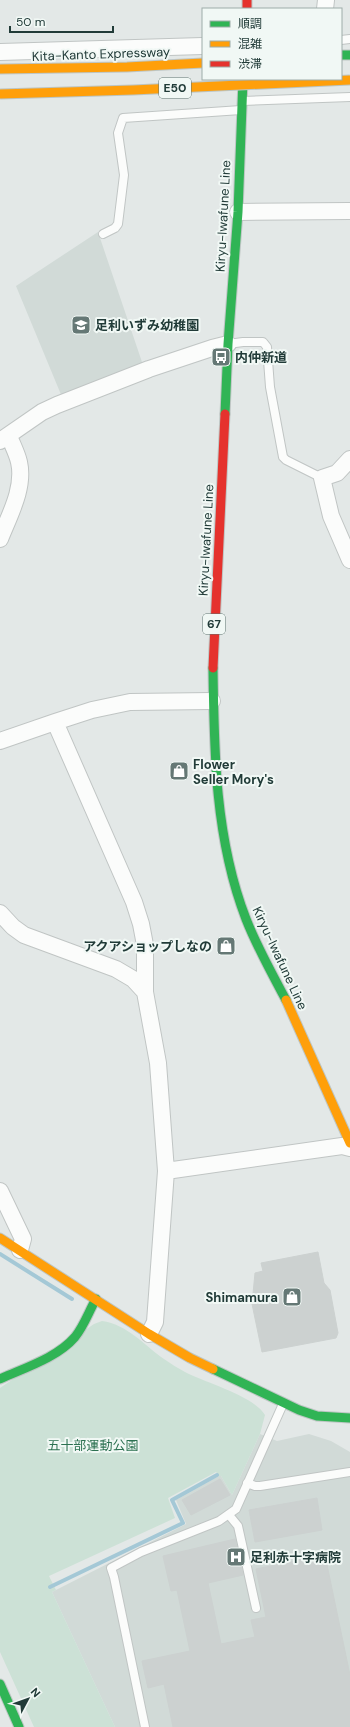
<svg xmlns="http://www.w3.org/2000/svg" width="350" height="1727" viewBox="0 0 350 1727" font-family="'DM Sans','Noto Sans JP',sans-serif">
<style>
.built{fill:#d1dad7}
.green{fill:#cce1d6}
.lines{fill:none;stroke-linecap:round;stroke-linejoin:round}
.stream{stroke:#a4c8d6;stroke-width:4}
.building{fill:#ccd1d0;stroke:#ccd1d0}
.lane-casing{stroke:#c0c5c4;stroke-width:10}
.street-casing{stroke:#c0c5c4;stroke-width:18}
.fast-casing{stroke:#bec6c4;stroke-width:11}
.slow-casing{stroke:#bec6c4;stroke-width:11}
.jam-casing{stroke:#bec6c4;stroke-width:11}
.lane{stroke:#fbfcfb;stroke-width:8}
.street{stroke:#fbfcfb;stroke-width:16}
.fast{stroke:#30b455;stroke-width:9}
.slow{stroke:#ff9f0a;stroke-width:9}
.jam{stroke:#e5322d;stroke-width:9}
.slow-bridge-casing{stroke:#bcc5c3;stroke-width:11;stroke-linecap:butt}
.slow-bridge{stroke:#ff9f0a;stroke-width:9}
.labels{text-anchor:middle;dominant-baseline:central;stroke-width:4;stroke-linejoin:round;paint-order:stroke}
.shield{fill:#f1f8f5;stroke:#5f7471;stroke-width:1}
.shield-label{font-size:12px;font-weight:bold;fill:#213b38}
.street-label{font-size:13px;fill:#213b38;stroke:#f1f8f5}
.poi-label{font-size:13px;font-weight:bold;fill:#213b38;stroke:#f1f8f5;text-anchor:start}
.park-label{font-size:13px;fill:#2c7151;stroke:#f1f8f5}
</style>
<rect width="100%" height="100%" fill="#e3e8e7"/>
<path class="built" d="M 98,232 L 143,365 L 62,397 L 16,286 Z
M 260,1434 L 277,1441 L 309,1434 L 331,1441 L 350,1452 L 350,1727 L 115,1727 L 52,1592 L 186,1524 L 176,1500 L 219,1476 L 221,1476 L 232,1495 Z"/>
<path class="green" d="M 102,1321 C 127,1324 145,1346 164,1359 C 171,1364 178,1368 185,1372 C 206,1383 254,1396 265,1415 L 260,1434 L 232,1495 L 221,1476 L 219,1476 L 216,1472 L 168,1498 L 175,1518 L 49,1576 L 56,1590 L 52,1592 L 115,1727 L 34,1727 L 0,1652 L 0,1388 L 94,1324 Z"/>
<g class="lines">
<path class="stream" d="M 0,1254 L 72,1299
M 50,1587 L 183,1523 L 172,1500 L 217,1475"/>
</g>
<path class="building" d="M 318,1252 L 324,1283 L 330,1290 L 338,1333 L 336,1338 L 262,1352 L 252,1304 L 255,1273 L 263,1271 L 261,1263 Z
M 220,1479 L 230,1495 L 191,1515 L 182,1500 Z
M 317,1498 L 322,1530 L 255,1542 L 249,1510 Z
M 235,1539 L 243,1575 L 208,1583 L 221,1644 L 255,1637 L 251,1620 L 266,1617 L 256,1569 L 325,1555 L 350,1675 L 350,1727 L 173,1727 L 164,1684 L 148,1688 L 142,1661 L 190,1651 L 177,1590 L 171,1591 L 163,1556 Z"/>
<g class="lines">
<g class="lane-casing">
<path id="lane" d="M 341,40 L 350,39
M 243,101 L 350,97
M 103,234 L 115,228 L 118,224 L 124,175 L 118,133 L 123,118 L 241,110
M 228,344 L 243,342 L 263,342 L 267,347 L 270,387 L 283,457 L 286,460 L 322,478
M 247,1483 L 255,1486 L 260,1486 L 350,1472
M 229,1515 L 238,1526 L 256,1608
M 145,1727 L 114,1577 L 111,1568 L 141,1552 L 219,1521 L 236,1509 L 283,1404"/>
</g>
<g class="street-casing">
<path id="street" d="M 325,9 L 326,0
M 0,52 L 203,46
M 238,212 L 350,211
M 0,441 L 42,412 L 57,405 L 149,369 L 212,348 L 228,344
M 350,459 L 337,473 L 322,478 L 331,516 L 350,560
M 0,539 C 9,516 25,488 19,462 C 17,453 12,444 9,436
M 55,722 L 134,902 L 141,924 L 145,945 L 145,992 L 158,1063 L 166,1171 L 155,1322 L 149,1334
M 0,741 L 55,722 L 92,710 L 130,702 L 212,701
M 0,913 L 13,927 L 24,935 L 116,969 L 133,979 L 145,992
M 166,1171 L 342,1146 L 350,1148
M 0,1191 L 23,1239 L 20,1250"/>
</g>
<g class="fast-casing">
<path id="fast" d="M 341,55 L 350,55
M 225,414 L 228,344 L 238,212 L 243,79
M 213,668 C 214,752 215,839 246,919 C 257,947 272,974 286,1000
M 213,1369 L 299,1410 L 317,1416 L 350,1418
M 0,1379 C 24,1368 57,1358 75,1337 C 84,1326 89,1311 96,1299
M 0,1684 L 19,1727"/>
</g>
<g class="slow-casing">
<path id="slow" d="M 0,69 L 127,67 L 203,63
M 286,1000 L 350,1143
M 0,1238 L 149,1334 L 190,1358 L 213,1369"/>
</g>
<g class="jam-casing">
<path id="jam" d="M 247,0 L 247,9
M 213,668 L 225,414"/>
</g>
<use href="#lane" class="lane"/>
<use href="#street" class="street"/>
<use href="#fast" class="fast"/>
<use href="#slow" class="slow"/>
<use href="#jam" class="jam"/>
<g class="slow-bridge-casing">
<path id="slow-bridge" d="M 0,94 L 133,90 L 350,80"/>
</g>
<use href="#slow-bridge" class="slow-bridge"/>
</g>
<defs>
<g id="school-square" transform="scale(1)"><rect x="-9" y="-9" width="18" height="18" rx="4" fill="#657875" stroke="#f1f8f5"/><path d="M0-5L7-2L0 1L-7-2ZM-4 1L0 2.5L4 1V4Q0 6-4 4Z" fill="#fff"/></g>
<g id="bus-square" transform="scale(1)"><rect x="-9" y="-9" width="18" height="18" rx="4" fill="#657875" stroke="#f1f8f5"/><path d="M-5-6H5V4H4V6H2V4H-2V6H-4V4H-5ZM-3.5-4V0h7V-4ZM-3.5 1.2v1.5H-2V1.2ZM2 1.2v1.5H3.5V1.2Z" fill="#fff"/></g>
<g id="shop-square" transform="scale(1)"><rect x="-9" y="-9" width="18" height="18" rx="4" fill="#657875" stroke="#f1f8f5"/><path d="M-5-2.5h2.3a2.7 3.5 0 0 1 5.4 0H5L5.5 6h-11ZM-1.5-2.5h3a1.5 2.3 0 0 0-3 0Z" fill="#fff"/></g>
<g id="hospital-square" transform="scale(1)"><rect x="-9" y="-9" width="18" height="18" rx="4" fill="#657875" stroke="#f1f8f5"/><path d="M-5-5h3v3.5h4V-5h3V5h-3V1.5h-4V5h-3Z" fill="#fff"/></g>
</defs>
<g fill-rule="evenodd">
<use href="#school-square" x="81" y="325"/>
<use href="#bus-square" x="221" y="357"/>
<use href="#shop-square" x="179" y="771"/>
<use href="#shop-square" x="226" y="946"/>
<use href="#shop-square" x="292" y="1297"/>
<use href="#hospital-square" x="236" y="1557"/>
</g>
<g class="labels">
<g class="shield">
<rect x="159" y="78" width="32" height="20" rx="3"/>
<rect x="203" y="614" width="22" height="20" rx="3"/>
</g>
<g class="shield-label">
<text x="175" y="88">E50</text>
<text x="214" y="624">67</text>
</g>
<g class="street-label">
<text transform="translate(101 54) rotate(-2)">Kita-Kanto Expressway</text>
<text transform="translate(223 216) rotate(-87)">Kiryu-Iwafune Line</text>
<text transform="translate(206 540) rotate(-87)">Kiryu-Iwafune Line</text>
<text transform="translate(280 958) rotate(65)">Kiryu-Iwafune Line</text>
</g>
<g class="poi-label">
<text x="95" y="325">足利いずみ幼稚園</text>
<text x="235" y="357">内仲新道</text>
<text x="193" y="764">Flower<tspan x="193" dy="15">Seller Mory's</tspan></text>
<text x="212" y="946" text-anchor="end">アクアショップしなの</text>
<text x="278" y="1297" text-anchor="end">Shimamura</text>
<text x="250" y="1557">足利赤十字病院</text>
</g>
<g class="park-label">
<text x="93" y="1445">五十部運動公園</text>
</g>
</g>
<rect x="202" y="8" width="140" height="72" fill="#f1f8f5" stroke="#9eaca9"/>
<rect x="210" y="21" width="20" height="6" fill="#30b455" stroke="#9eaca9"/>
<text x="238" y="28" font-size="12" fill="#213b38">順調</text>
<rect x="210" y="41" width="20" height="6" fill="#ff9f0a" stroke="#9eaca9"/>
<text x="238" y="48" font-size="12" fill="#213b38">混雑</text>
<rect x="210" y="61" width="20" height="6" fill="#e5322d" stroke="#9eaca9"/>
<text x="238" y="68" font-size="12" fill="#213b38">渋滞</text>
<g transform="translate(28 1699) rotate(49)" stroke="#f1f8f5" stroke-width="3" paint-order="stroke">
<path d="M0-3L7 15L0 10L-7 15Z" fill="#213b38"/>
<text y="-6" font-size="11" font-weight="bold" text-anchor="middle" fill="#213b38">N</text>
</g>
<path d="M10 26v6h103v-6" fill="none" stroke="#213b38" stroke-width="2"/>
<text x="16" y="26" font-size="12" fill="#213b38" stroke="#f1f8f5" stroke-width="3" paint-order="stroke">50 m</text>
</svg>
